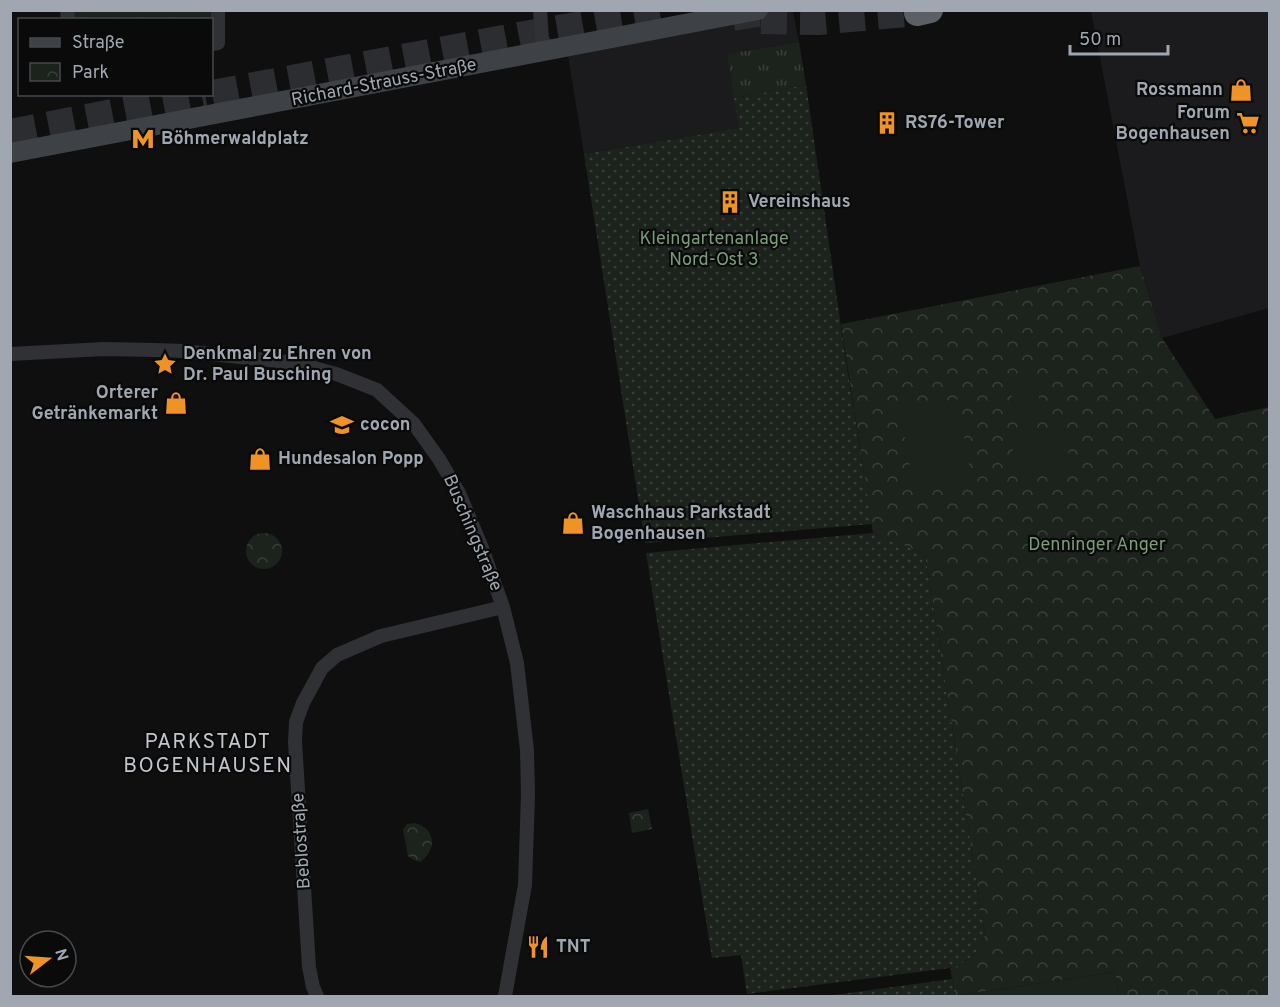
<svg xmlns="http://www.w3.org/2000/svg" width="1280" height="1007" viewBox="0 0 1280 1007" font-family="Overpass,sans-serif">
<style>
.built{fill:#1b1b1d}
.grass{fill:url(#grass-tufts)}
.park{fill:url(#park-crowns)}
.garden{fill:url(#garden-dots)}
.pitch{fill:#1b231c}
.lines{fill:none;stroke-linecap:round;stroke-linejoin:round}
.highway-tunnel{stroke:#2c2d30;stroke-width:26;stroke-dasharray:26 13;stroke-linecap:butt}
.street{stroke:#303135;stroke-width:14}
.secondary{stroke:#3e4145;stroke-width:20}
.highway{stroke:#5c6066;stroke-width:26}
.labels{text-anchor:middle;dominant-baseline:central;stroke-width:4.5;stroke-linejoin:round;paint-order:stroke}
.street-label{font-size:18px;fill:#a0a7b1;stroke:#0a0a0b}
.poi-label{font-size:18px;font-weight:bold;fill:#a0a7b1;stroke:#0a0a0b;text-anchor:start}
.park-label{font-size:18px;fill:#799d76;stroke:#0a0a0b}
.quarter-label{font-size:21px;letter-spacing:1.5px;fill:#c1c6cd;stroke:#0a0a0b}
</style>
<defs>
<pattern id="grass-tufts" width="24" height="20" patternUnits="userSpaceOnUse" patternTransform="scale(1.5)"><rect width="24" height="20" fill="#1b231c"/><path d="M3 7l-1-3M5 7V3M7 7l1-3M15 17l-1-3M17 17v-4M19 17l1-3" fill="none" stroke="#39403b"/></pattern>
<pattern id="park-crowns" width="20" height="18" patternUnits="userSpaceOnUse" patternTransform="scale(1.5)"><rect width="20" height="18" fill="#1b231c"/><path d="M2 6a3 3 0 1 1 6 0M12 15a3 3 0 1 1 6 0" fill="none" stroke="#39403b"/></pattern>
<pattern id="garden-dots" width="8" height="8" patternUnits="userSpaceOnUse" patternTransform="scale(1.5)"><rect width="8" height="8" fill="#1b231c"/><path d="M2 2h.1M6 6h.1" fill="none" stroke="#39403b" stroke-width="1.8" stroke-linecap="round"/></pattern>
</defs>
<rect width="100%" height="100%" fill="#0f0f10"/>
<path class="built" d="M 740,10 L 793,11 L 799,42 L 727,54 L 740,128 L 584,154 L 566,43 Z
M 1091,11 L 1269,11 L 1269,308 L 1162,338 L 1140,266 Z"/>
<path class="grass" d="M 799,42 L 806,85 L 734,98 L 727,54 Z"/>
<path class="park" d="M 70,11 L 213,11 L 212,20 L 72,19 Z
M 1140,266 L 1162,338 L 1215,419 L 1269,407 L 1269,996 L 1119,996 L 1115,972 L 955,996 L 950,968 C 971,961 976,954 985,935 L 925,554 L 873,533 L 841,324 Z
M246 551a18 18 0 1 1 36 0a18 18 0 1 1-36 0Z
M 648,809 L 652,829 L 632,833 L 629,813 Z
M 414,823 C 435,827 438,850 420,862 L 414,860 L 408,856 L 403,830 L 407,824 Z"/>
<path class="garden" d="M 806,85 L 846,361 L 872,524 L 645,543 L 584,154 L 739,128 L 734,98 Z
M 873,533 L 925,554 L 985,935 C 976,954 971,961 950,968 L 747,994 L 741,955 L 712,958 L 646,553 Z
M 952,979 L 955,996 L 826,996 Z"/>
<path class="pitch" d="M 1035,377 L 1043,420 L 1017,425 L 1009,382 Z
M 957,399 L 972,481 L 914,491 L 900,409 Z
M 1064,426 L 1071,469 L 1017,477 L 1010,435 Z
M 1115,972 L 1119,996 L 955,996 Z"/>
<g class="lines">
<path class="highway-tunnel" d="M 733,18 L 780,10
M 761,21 L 819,22 L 917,13
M 212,93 L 519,35 L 662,10
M 10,132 L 205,94"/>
<path class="street" d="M 67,10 L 68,20
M 540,10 L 542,39 L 549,51
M 212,44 L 218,43 L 218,10
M 10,354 L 104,349 L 154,350 L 183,351 L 297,363 L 339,375 L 377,390 L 414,424 L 439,459 L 459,493 L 482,548 L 503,607 L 517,663 L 527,750 L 528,794 L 525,885 L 505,996
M 317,996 L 313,987 L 309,967 L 295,742 L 296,722 L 303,703 L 322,668 L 337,655 L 381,636 L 503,607"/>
<path class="secondary" d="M 10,153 L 758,10"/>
<path class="highway" d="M 917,13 L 930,10"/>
</g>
<defs>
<g id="shop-bare" transform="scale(1.8)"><path d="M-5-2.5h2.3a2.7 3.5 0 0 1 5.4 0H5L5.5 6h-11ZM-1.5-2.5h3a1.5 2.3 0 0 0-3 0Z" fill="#f09327" stroke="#0a0a0b" stroke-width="2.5" paint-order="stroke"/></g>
<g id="building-bare" transform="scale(1.8)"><path d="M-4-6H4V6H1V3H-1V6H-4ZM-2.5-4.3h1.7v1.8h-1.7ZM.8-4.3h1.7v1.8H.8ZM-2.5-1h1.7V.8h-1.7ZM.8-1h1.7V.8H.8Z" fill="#f09327" stroke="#0a0a0b" stroke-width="2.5" paint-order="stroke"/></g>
<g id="supermarket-bare" transform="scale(1.8)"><path d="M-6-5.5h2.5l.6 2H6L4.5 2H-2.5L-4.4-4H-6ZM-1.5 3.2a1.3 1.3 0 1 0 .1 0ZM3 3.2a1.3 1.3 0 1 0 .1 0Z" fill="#f09327" stroke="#0a0a0b" stroke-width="2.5" paint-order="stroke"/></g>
<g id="metro-bare" transform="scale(1.8)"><path d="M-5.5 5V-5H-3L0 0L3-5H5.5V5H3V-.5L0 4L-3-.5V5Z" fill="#f09327" stroke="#0a0a0b" stroke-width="2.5" paint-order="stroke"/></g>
<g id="sight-bare" transform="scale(1.8)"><path d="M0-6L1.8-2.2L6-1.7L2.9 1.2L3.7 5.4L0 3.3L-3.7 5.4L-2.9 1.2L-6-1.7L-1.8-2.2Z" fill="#f09327" stroke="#0a0a0b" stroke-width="2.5" paint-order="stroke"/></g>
<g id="school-bare" transform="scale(1.8)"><path d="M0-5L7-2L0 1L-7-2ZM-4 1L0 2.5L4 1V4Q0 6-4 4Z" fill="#f09327" stroke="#0a0a0b" stroke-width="2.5" paint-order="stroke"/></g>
<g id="restaurant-bare" transform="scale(1.8)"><path d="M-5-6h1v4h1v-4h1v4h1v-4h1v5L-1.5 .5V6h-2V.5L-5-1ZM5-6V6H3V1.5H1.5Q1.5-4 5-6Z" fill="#f09327" stroke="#0a0a0b" stroke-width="2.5" paint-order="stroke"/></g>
</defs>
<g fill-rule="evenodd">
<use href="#shop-bare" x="1241" y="90"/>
<use href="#building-bare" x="887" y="123"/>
<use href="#supermarket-bare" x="1248" y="123"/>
<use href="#metro-bare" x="143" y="139"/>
<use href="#building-bare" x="730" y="202"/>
<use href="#sight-bare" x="165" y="364"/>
<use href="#shop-bare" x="176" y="403"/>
<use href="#school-bare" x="342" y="425"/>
<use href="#shop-bare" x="260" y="459"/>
<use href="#shop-bare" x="573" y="523"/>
<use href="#restaurant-bare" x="538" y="947"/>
</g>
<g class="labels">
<g class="street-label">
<text transform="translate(384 83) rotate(-11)">Richard-Strauss-Straße</text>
<text transform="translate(472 533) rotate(67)">Buschingstraße</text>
<text transform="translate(302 841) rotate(-94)">Beblostraße</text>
</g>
<g class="poi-label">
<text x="1223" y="90" text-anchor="end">Rossmann</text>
<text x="1230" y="113" text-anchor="end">Forum<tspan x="1230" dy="21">Bogenhausen</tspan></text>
<text x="905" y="123">RS76-Tower</text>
<text x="161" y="139">Böhmerwaldplatz</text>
<text x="748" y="202">Vereinshaus</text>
<text x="183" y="354">Denkmal zu Ehren von<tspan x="183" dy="21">Dr. Paul Busching</tspan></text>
<text x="158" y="393" text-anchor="end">Orterer<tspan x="158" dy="21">Getränkemarkt</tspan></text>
<text x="360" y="425">cocon</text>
<text x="278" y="459">Hundesalon Popp</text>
<text x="591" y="513">Waschhaus Parkstadt<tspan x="591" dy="21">Bogenhausen</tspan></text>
<text x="556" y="947">TNT</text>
</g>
<g class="park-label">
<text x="714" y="239">Kleingartenanlage<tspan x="714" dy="21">Nord-Ost 3</tspan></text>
<text x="1097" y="545">Denninger Anger</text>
</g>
<g class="quarter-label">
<text x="208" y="742">PARKSTADT<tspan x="208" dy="24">BOGENHAUSEN</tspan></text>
</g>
</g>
<rect width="1280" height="1007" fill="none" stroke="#a0a7b1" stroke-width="24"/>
<rect x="18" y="18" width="195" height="78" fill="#0a0a0b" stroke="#46494d" stroke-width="1.5"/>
<rect x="30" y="38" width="30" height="9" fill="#3e4145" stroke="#46494d" stroke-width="1.5"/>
<text x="72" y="48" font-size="18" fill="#a0a7b1">Straße</text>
<rect x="30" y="63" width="30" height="18" fill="url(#park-crowns)" stroke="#46494d" stroke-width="1.5"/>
<text x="72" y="78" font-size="18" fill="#a0a7b1">Park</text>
<g transform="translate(48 959) rotate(73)"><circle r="28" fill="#0a0a0b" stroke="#46494d" stroke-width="1.5"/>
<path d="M0-4.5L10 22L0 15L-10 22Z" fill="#f09327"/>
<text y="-9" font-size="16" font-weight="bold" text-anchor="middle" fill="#a0a7b1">N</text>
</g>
<path d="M1070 45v9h98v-9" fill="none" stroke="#a0a7b1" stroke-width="3"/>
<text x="1079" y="45" font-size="18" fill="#a0a7b1" stroke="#0a0a0b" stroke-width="4.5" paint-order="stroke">50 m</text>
</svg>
